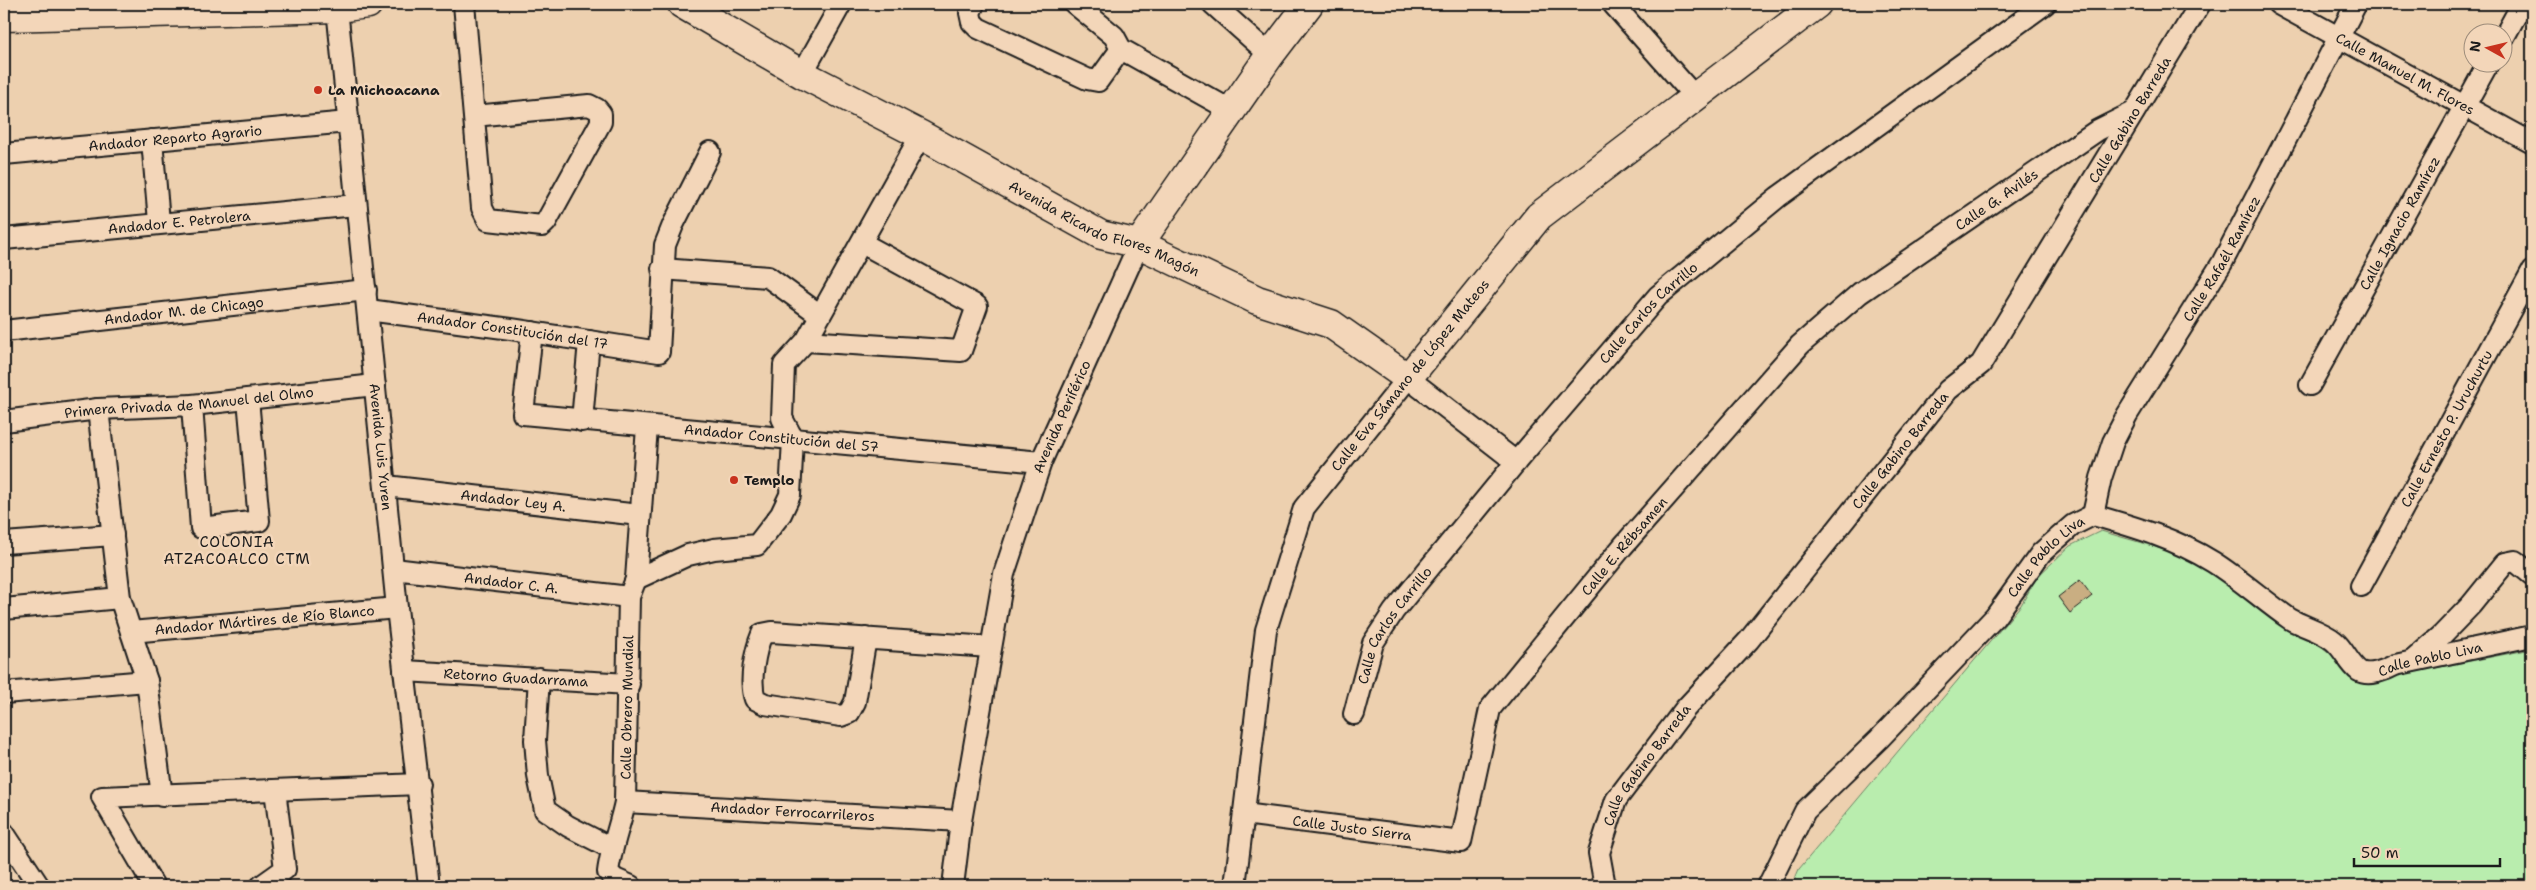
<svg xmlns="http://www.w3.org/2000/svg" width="2536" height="890" viewBox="0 0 2536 890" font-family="'Shantell Sans',sans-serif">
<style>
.grass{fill:#b9edae;stroke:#6a8465}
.building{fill:#c9ae82;stroke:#1c1c1c}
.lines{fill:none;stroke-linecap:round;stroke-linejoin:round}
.street-casing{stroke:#1c1c1c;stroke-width:24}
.secondary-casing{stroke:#1c1c1c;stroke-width:31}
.street{stroke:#f3d6b9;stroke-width:20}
.secondary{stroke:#f3d6b9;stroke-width:28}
.poi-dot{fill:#c8321e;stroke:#f3d6b9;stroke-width:2}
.labels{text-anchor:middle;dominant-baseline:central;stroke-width:5;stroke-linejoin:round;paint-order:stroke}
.street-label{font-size:14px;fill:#1c1c1c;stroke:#f3d6b9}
.poi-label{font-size:14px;font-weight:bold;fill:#1c1c1c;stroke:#f3d6b9;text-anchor:start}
.neighbourhood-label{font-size:15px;letter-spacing:1px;fill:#1c1c1c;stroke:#f3d6b9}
</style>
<rect width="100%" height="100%" fill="#edd0af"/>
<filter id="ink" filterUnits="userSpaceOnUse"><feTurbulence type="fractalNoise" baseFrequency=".02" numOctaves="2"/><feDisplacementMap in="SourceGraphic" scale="10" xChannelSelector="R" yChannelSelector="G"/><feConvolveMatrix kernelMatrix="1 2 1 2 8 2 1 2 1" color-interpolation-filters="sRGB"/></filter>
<g filter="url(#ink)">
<path class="grass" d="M 2101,531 C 2123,538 2145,543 2167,551 C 2233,576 2303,631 2358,676 L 2435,668 L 2532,649 L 2532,886 L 1792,886 L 1799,869 L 2021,605 L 2037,577 L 2070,546 Z"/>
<path class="building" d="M 2080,580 L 2092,596 L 2070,613 L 2058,597 Z"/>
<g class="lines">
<g class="street-casing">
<g id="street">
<path d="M 464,4 L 482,208 L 488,220 L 542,226 L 546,222 L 601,122 L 601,114 L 597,109 L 589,105 L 474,116"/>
<path d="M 974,4 L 970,13 L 972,22 L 978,28 L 1087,79 L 1098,81 L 1121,49"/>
<path d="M 1075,4 L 1114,36 L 1121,49 L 1232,111"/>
<path d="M 1213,4 L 1270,55"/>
<path d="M 1613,4 L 1695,97"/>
<path id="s1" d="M 2278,4 L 2532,143"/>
<path id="s2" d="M 337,8 L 397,608 L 429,886"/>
<path d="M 2504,37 L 2522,4"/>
<path d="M 802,74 L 841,4"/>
<path d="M 152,140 L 159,222"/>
<path id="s3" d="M 4,154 L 348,122"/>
<path id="s4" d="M 4,239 L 356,205"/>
<path d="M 662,269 L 768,277 L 820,315"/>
<path id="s5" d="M 368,310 L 511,329 L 659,352 L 665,245 L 673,225 L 710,152"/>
<path id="s6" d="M 4,331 L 366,290"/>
<path id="s7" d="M 532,332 L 523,414 L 1041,462"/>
<path d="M 806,341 L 961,351 L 977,306 L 862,243"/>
<path id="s8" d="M 2310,385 L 2489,62"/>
<path d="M 192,405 L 201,528 L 259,521 L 248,399"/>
<path d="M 98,409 L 120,598 L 147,681 L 162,796"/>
<path id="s9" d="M 4,421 L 98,409 L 192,405 L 375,385"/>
<path d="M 582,421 L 589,341"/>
<path id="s10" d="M 386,486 L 639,515"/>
<path id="s11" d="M 2093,515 L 2101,478 L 2113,442 L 2127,415 L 2222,263 L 2356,4"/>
<path d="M 4,543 L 113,535"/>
<path id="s12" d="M 394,569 L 629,597"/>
<path d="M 636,579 L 688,555 L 714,549 L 757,545 L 781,514 L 790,495 L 793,439 L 782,418 L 784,365 L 806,341 L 921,135"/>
<path id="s13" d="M 2361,586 L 2532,271"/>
<path d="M 4,609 L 120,598"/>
<path id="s14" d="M 131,632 L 397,608"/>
<path d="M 866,638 L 855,702 L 849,713 L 841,716 L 765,704 L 755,699 C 749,681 755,651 762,634 L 772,632 L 990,647"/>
<path d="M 2412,661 L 2442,635 L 2471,605 L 2505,563 L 2515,561 L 2532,575"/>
<path id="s15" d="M 404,671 L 629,684"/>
<path d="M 539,678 L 535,740 L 538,776 L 545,810 L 568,826 L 611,848"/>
<path d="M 4,693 L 147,681"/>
<path id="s16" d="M 1354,714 L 1373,643 L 1394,611 L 1516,462 L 1658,296 L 1778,197 L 2045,4"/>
<path id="s17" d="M 625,802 L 961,821"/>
<path id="s18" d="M 1244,814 L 1461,842 L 1490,709 L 1623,546 L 1800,345 L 1860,293 L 2098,130 L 2134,112"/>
<path d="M 4,833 L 39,886"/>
<path d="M 154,886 L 102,797 L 419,784"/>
<path d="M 261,886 L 285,869 L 275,790"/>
<path id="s19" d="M 631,886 L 615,879 L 608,872 C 611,848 620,826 625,802 L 629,597 L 636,579 L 647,427"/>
<path id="s20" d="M 953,886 L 961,821 L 1004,574 L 1041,462 L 1139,244"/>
<path d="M 1235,886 L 1266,630 L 1304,508 L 1408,378 L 1516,462"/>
<path id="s21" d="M 1605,886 L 1599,853 L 1616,800 L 1685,709 L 1749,640 L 1948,390 L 1981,364 L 2200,4"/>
<path id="s22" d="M 1768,886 L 1805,811 L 1879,739 L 1995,617 L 2041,553 L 2073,525 L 2093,515 C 2135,527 2176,539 2213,562 C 2240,579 2264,601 2290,619 C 2304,627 2322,631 2334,641 C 2344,649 2349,664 2359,671 C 2369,677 2386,670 2395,665 L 2532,636"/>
</g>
</g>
<g class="secondary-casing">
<g id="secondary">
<path id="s23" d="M 682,4 L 802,74 L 921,135 L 1101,235 L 1139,244 L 1257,300 L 1331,324 L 1408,378 L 1539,216 L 1817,4"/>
<path d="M 4,17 L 337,8 L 368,4"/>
<path d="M 1139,244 L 1270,55 L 1309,4"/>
</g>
</g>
<use href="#street" class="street"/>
<use href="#secondary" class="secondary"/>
</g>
</g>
<g class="poi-dot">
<circle cx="318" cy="90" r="5"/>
<circle cx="734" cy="480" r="5"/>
</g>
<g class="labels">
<g class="street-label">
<text stroke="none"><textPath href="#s1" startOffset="145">Calle Manuel M. Flores</textPath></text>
<text stroke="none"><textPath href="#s21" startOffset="945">Calle Gabino Barreda</textPath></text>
<text stroke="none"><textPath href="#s3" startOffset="172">Andador Reparto Agrario</textPath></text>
<text stroke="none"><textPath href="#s18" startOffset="1078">Calle G. Avilés</textPath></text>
<text stroke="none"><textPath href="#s4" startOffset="176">Andador E. Petrolera</textPath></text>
<text stroke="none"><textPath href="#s8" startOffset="185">Calle Ignacio Ramírez</textPath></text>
<text stroke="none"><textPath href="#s23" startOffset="479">Avenida Ricardo Flores Magón</textPath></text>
<text stroke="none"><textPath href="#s11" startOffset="289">Calle Rafaél Ramírez</textPath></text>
<text stroke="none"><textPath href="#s6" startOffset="181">Andador M. de Chicago</textPath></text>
<text stroke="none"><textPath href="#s16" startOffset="504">Calle Carlos Carrillo</textPath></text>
<text stroke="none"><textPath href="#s5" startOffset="146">Andador Constitución del 17</textPath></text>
<text transform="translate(1410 375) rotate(-51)">Calle Eva Sámano de López Mateos</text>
<text stroke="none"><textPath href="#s9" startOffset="186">Primera Privada de Manuel del Olmo</textPath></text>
<text stroke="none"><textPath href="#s20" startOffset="484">Avenida Periférico</textPath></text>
<text stroke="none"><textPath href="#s13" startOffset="179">Calle Ernesto P. Uruchurtu</textPath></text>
<text stroke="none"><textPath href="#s7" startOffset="342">Andador Constitución del 57</textPath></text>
<text stroke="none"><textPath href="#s2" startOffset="441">Avenida Luis Yuren</textPath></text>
<text stroke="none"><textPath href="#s21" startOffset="540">Calle Gabino Barreda</textPath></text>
<text stroke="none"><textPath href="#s10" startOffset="128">Andador Ley A.</textPath></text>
<text stroke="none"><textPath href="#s18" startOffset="566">Calle E. Rébsamen</textPath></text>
<text stroke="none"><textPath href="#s22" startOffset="435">Calle Pablo Liva</textPath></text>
<text stroke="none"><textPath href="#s12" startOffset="118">Andador C. A.</textPath></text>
<text stroke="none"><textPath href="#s14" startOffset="134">Andador Mártires de Río Blanco</textPath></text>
<text stroke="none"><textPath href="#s16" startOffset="99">Calle Carlos Carrillo</textPath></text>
<text stroke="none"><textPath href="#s22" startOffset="886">Calle Pablo Liva</textPath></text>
<text stroke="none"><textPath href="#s15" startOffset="112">Retorno Guadarrama</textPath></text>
<text stroke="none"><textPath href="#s19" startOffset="194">Calle Obrero Mundial</textPath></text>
<text stroke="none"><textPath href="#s21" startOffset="135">Calle Gabino Barreda</textPath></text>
<text stroke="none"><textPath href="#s17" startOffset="168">Andador Ferrocarrileros</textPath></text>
<text stroke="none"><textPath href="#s18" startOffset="109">Calle Justo Sierra</textPath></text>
</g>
<g class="poi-label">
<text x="328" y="90">La Michoacana</text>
<text x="744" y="480">Templo</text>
</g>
<g class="neighbourhood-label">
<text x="237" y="542">COLONIA<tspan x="237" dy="17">ATZACOALCO CTM</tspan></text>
</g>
</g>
<rect width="2536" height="890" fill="none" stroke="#f3d6b9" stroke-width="20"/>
<rect x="10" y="10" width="2516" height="870" fill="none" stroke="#1c1c1c" stroke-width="2" filter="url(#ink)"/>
<g transform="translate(2488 48) rotate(278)"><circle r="24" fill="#f3d6b9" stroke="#9d8c7a"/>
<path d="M0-4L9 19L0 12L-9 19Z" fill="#c8321e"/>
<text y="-8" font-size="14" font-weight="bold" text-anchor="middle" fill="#1c1c1c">N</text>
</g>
<path d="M2354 858v8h146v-8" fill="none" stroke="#1c1c1c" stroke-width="2.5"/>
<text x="2361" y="858" font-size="15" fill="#1c1c1c" stroke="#f3d6b9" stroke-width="4" paint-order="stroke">50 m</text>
</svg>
